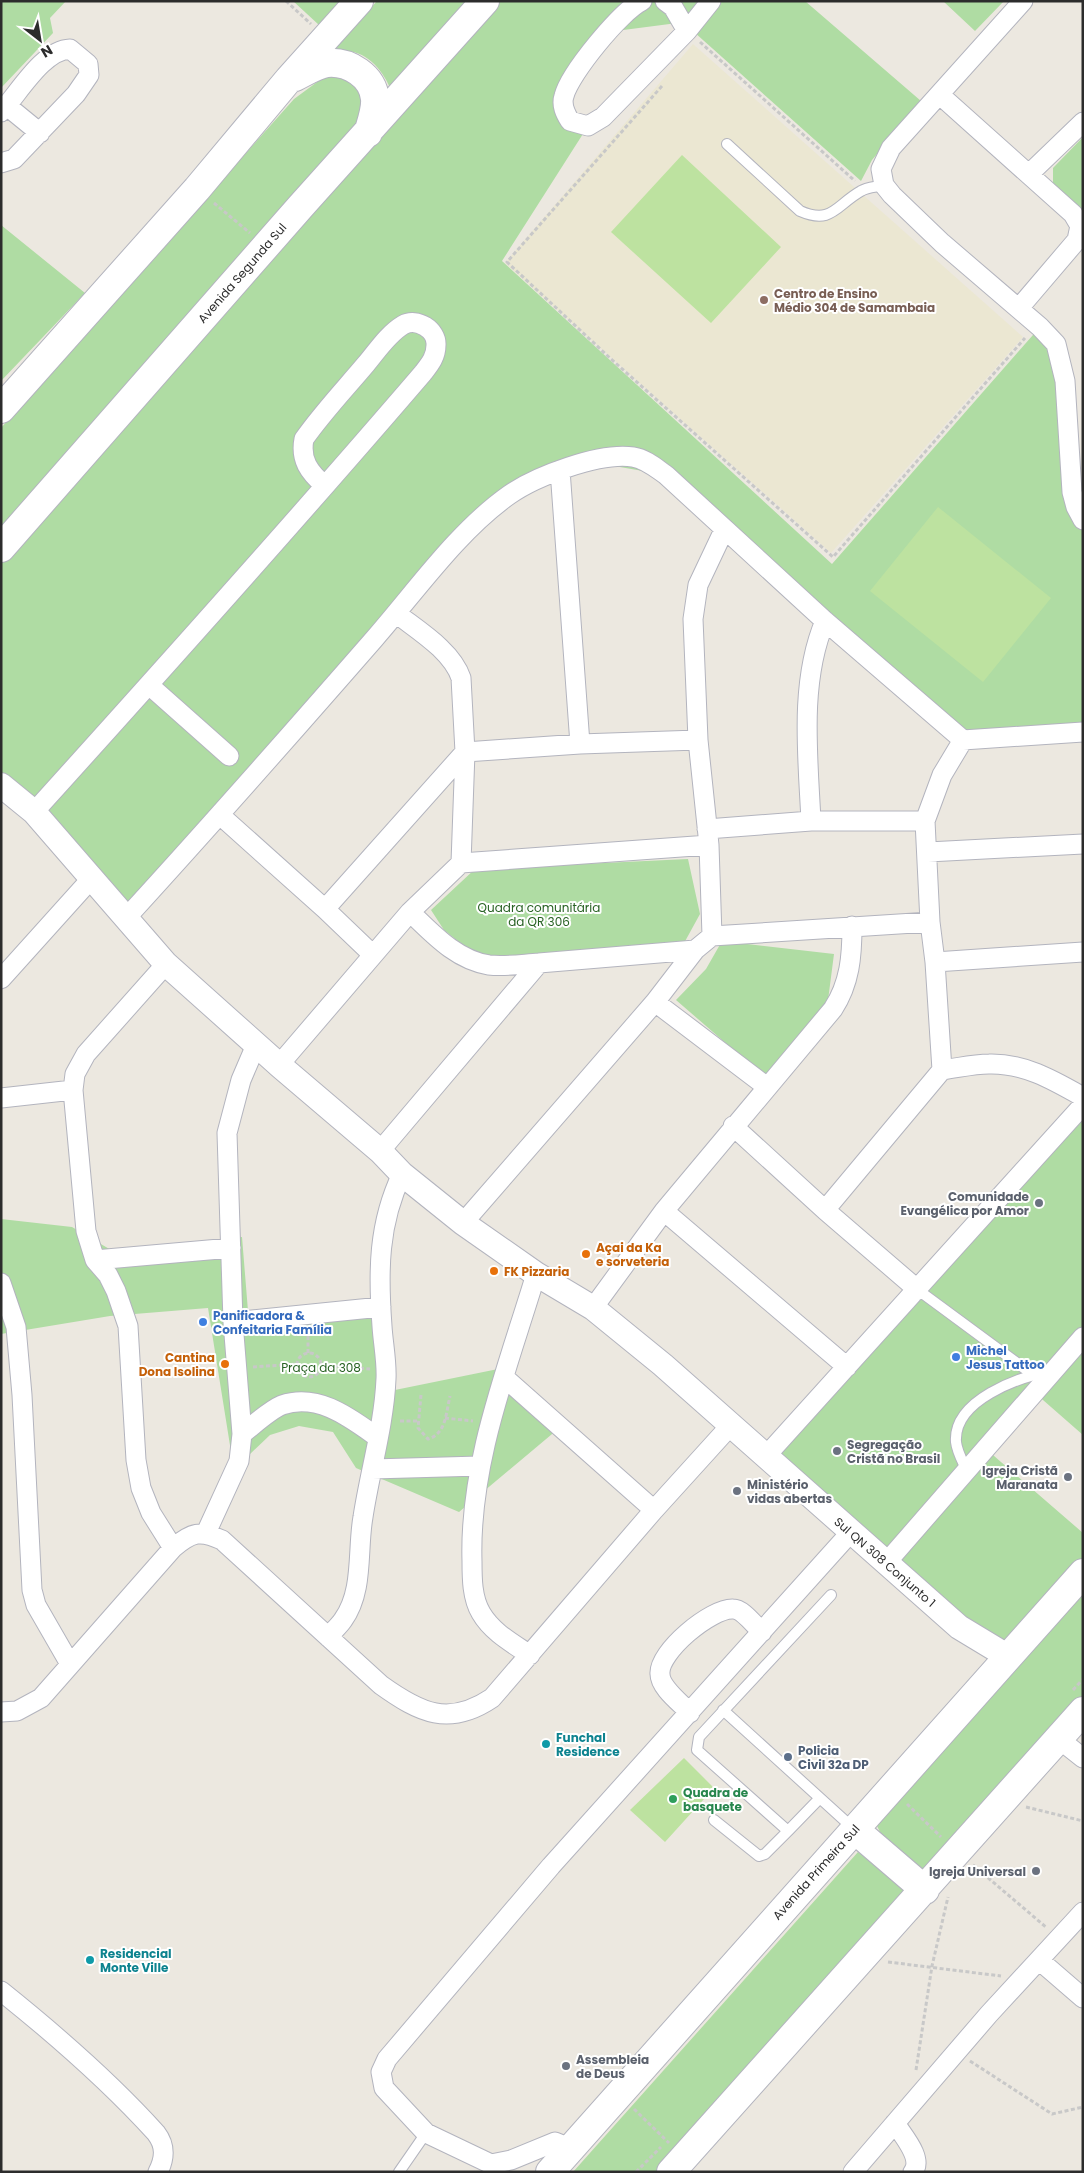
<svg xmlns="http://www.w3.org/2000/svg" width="1084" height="2173" viewBox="0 0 1084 2173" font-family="Poppins,sans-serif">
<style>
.education{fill:#ebe7d2}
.green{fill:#afdca3}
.pitch{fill:#bde2a0}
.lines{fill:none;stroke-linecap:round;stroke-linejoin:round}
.service-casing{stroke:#b3b4be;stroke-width:12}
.minor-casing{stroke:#b3b4be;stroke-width:21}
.tertiary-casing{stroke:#b3b4be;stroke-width:26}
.secondary-casing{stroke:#b3b4be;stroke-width:30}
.path{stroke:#c8c8c8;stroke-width:3;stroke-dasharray:4 2.5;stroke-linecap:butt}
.service{stroke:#fff;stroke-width:10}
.minor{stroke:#fff;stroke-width:19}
.tertiary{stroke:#fff;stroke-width:24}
.secondary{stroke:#fff;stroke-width:28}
.education-dot{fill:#8d6e63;stroke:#fff;stroke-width:2}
.worship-dot{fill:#6b7280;stroke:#fff;stroke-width:2}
.food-dot{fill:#e8710a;stroke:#fff;stroke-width:2}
.shop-dot{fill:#3f7fe0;stroke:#fff;stroke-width:2}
.culture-dot{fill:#0f9aa8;stroke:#fff;stroke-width:2}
.service-dot{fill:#5c6f8a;stroke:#fff;stroke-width:2}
.leisure-dot{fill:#2e9e5b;stroke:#fff;stroke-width:2}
.labels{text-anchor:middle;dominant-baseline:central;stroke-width:4;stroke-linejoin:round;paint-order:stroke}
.street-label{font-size:12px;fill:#2c2c2c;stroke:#fff}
.education-label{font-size:12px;font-weight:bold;fill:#785e54;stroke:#fff;text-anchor:start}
.park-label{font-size:12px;fill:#286223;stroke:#fff}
.worship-label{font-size:12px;font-weight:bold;fill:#5b616d;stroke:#fff;text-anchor:end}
.food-label{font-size:12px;font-weight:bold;fill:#c56008;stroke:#fff;text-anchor:start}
.shop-label{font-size:12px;font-weight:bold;fill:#366cbe;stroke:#fff;text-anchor:start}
.culture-label{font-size:12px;font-weight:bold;fill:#0d838f;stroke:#fff;text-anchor:start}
.service-label{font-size:12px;font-weight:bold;fill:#4e5e75;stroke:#fff;text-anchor:start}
.leisure-label{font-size:12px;font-weight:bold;fill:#27864d;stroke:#fff;text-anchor:start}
</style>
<rect width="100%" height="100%" fill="#ece8e0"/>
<path class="education" d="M 693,44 L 1023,337 L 831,553 L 505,263 Z"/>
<path class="green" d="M 1,1 L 66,1 L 50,18 L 53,33 L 1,88 Z
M 293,1 L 340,1 L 319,25 Z
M 377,1 L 480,1 L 391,91 C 385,72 364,47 341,52 C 336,53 331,56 326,57 Z
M 485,1 L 707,1 L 685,22 L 608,32 L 563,105 L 588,126 L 502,261 L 832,564 L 1040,327 L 1053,340 L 1071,477 L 1083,491 L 1083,736 L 963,740 L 666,475 L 591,462 L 511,494 L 127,917 L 1,785 L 1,548 Z
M 721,1 L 805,1 L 921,101 L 872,160 L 861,181 L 694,32 Z
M 943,1 L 1004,1 L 975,31 Z
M 348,73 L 365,88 L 360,129 L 1,536 L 1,428 L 294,99 L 324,77 Z
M 1083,137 L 1083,211 L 1053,183 L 1053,168 Z
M 1,225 L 85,293 L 1,381 Z
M 688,859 L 700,914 L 683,945 L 537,962 L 474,954 L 444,930 L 431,910 L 475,869 Z
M 722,941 L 834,954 L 827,1008 L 765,1077 L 676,1000 L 706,969 Z
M 1083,1105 L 1083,1435 L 1035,1393 L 986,1449 L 1083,1533 L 1083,1573 L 1000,1666 L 770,1457 Z
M 1,1219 L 72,1227 L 111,1250 L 242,1237 L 248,1311 L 370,1300 L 390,1391 L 503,1368 L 564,1424 L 459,1512 L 356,1468 L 333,1432 L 299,1426 L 270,1435 L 249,1455 L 233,1464 L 208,1308 L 110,1316 L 1,1334 Z
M 1083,1589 L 1083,1698 L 933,1868 L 922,1870 L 883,1838 L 875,1822 Z
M 858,1852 L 912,1895 L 662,2172 L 573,2172 Z"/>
<path class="pitch" d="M 682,155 L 781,247 L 711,323 L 611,232 Z
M 938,507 L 1051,598 L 983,682 L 870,591 Z
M 684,1758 L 714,1788 L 665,1842 L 630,1810 Z"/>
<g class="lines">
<g class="service-casing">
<path id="service" d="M 727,144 L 800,211 C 832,225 836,205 861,191 C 867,187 877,187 884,185
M 918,1290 L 1032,1374
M 967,1471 C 963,1462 957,1452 956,1442 C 953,1400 1019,1377 1051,1371
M 723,1710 L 854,1829
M 820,1798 L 788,1831 L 697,1750 L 699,1737 L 831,1595
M 714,1820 L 759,1856 L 765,1854 L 788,1831
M 399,2172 L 426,2133"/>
</g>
<g class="minor-casing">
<path id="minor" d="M 642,1 C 621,11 570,73 564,96 C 561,105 565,113 570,121 L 588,126 L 603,117 L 687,31 L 711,1
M 665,1 L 673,7 L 687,31
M 1023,1 L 891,148 L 881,169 L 884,185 L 892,195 L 942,243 L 1040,327 L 1056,344 L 1065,381 L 1072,492 L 1076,507 L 1083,520
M 940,95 L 1073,214 L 1080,226 L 1077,240 L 1019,308
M 7,106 L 40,133
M 1,112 C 19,93 43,50 70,49 L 88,64 L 89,75 L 76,94 L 14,159 L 1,163
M 1029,174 L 1083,122
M 560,470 L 580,744
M 397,614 C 419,631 452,651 461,678 L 465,752 L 461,863
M 149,685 L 229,756
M 34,812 C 165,667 296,521 423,373 C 430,364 436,357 436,345 C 437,330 417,317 403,325 C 388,334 377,351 366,364 C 345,389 323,412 304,439 C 300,460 309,472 325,486
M 220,815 L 325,909
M 811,821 C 808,757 799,682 825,621
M 707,829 L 811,821 L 925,821
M 709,845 L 698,740 L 693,619 L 698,585 L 724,530
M 928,852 L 1083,844
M 410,912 C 432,933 456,960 489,965 C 505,967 523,964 539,963
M 127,917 C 211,825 293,732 375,638 C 416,591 458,531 509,495 C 536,476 600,452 633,457 C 646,459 656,468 666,475 L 825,621 L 963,740 L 1083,732
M 372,954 L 325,909 L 465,752 L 580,744 L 698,740
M 935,962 L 1083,952
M 1,979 L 91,879
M 655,1002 L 767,1087
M 279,1065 L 410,912 L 461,863 L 709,845 L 712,936
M 942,1070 C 958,1068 973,1064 989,1064 C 1024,1063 1053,1080 1083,1097
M 73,1090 L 86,1231 L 95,1260 L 108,1275 L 116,1291 L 128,1326 L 136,1460 L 141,1488 L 151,1513 L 173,1548
M 1,1098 L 73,1090 L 75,1074 L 86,1054 L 166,964
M 733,1126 L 825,1210
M 380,1151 L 539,963 L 695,950
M 664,1211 L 847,1367
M 463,1223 L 655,1002 L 695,950 L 712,936 L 930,922
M 95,1260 L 231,1248
M 1,1283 L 16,1327 L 22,1395 L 32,1590 L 36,1605 L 70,1664
M 918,1290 L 825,1210 L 942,1070 L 935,962 L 930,922 L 925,821 L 942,775 L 963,740
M 593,1308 L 664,1211 L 833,1009 C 850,983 852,956 852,926
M 233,1322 L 381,1307
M 505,1378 L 654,1510
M 242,1434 C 254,1425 268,1411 282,1405 C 318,1393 349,1417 377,1437
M 766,1456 L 1083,1105
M 372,1469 L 480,1466
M 206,1533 L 239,1461 L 242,1434 L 233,1322 L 227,1133 L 241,1080 L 256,1045
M 886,1563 L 1083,1337
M 328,1637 C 333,1631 339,1626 343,1620 C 364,1591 357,1550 363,1517 C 370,1471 384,1425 386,1379 C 387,1362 383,1343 382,1326 C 378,1272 378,1224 402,1174
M 530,1655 C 512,1643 492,1632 481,1613 C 472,1598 472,1578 472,1561 C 469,1463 508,1367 536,1274
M 1,1712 L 17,1711 L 41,1698 L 173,1548 C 192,1532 200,1530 222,1540 L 381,1685 C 420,1713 449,1727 492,1698 L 654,1510 L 731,1425
M 690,1713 C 681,1703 660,1688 660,1674 C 658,1652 711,1608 733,1609 C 743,1609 754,1625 762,1632
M 1059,1739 L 1083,1758
M 1039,1960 L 1083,1998
M 1,1991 C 56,2035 109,2081 156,2133 C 166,2146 165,2158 158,2172
M 895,2123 C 902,2135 924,2158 913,2172
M 570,2148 L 555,2142 L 511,2160 L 491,2164 L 426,2133 L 384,2088 L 381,2072 L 387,2059 L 551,1866 L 851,1532
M 853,2172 L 989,2014 L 1083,1912"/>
</g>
<g class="tertiary-casing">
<path id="tertiary" d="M 1,785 L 34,812 L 166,964 L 279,1065 L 380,1151 L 402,1174 L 463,1223 L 536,1274 L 593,1308 L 663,1365 L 959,1627 L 1007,1656"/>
</g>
<g class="secondary-casing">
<path id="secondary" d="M 295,77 C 305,72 316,65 327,63 C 349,61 373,76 375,99 C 376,110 371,123 368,133
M 1,409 L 197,189 L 289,79 L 359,1
M 1,548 L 301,206 L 485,1
M 854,1829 L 925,1890
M 550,2172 L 1083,1573
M 671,2172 L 1083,1711"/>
</g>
<path class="path" d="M 286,1 L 311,24
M 700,42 L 855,181
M 662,86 L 507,262 L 611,359 L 833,557 L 1025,338
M 214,203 L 250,233
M 308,1353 L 308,1332
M297 1365a12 12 0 1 1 24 0a12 12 0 1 1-24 0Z
M 321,1365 L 370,1369
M 253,1367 L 297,1364
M 421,1395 L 418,1428 L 428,1439 C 446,1434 446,1413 450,1396
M 445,1418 L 473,1421
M 400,1421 L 419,1421
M 1073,1690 L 1083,1679
M 907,1804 L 941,1837
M 1026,1807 L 1083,1821
M 973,1865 L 1047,1928
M 888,1962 L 1001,1976
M 970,2061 L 1052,2114 L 1083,2107
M 916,2070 L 932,1966 L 948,1897
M 634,2109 L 669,2143
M 636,2172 L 661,2147"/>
<use href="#service" class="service"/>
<use href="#minor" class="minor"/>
<use href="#tertiary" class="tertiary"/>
<use href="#secondary" class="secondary"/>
</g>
<circle class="education-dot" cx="764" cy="300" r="5"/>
<g class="worship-dot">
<circle cx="1039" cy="1203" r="5"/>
<circle cx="837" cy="1451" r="5"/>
<circle cx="1068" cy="1477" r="5"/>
<circle cx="737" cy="1491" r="5"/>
<circle cx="1036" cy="1871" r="5"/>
<circle cx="566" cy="2066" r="5"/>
</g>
<g class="food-dot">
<circle cx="586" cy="1254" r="5"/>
<circle cx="494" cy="1271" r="5"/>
<circle cx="225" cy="1364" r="5"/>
</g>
<g class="shop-dot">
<circle cx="203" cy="1322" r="5"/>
<circle cx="956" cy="1357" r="5"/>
</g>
<g class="culture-dot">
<circle cx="546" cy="1744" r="5"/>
<circle cx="90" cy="1960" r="5"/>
</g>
<circle class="service-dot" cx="788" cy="1757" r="5"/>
<circle class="leisure-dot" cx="673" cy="1799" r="5"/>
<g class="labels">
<g class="street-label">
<text transform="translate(242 273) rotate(-49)">Avenida Segunda Sul</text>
<text transform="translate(885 1562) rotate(41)">Sul QN 308 Conjunto 1</text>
<text transform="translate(816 1872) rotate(-48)">Avenida Primeira Sul</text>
</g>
<g class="education-label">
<text x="774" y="293">Centro de Ensino<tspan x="774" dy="14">Médio 304 de Samambaia</tspan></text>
</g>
<g class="park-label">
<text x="539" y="907">Quadra comunitária<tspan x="539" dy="14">da QR 306</tspan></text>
<text x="321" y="1367">Praça da 308</text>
</g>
<g class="worship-label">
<text x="1029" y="1196">Comunidade<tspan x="1029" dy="14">Evangélica por Amor</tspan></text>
<text x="847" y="1444" text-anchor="start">Segregação<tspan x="847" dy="14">Cristã no Brasil</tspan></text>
<text x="1058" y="1470">Igreja Cristã<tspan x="1058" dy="14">Maranata</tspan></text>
<text x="747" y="1484" text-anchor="start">Ministério<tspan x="747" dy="14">vidas abertas</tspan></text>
<text x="1026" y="1871">Igreja Universal</text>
<text x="576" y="2059" text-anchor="start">Assembleia<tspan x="576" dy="14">de Deus</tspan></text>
</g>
<g class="food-label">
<text x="596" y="1247">Açai da Ka<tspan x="596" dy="14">e sorveteria</tspan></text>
<text x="504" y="1271">FK Pizzaria</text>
<text x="215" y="1357" text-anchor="end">Cantina<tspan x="215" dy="14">Dona Isolina</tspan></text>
</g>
<g class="shop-label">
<text x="213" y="1315">Panificadora &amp;<tspan x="213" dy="14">Confeitaria Família</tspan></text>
<text x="966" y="1350">Michel<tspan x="966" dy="14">Jesus Tattoo</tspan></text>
</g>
<g class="culture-label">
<text x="556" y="1737">Funchal<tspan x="556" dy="14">Residence</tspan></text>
<text x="100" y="1953">Residencial<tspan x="100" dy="14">Monte Ville</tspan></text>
</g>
<g class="service-label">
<text x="798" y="1750">Policia<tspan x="798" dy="14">Civil 32a DP</tspan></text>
</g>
<g class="leisure-label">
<text x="683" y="1792">Quadra de<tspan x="683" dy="14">basquete</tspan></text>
</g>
</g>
<rect width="1084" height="2173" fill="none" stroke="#2c2c2c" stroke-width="5"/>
<g transform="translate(40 40) rotate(149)" stroke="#ffffff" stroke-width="4" paint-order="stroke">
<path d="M0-4L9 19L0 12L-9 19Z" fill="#2c2c2c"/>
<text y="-8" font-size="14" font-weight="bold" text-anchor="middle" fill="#2c2c2c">N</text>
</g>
</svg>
